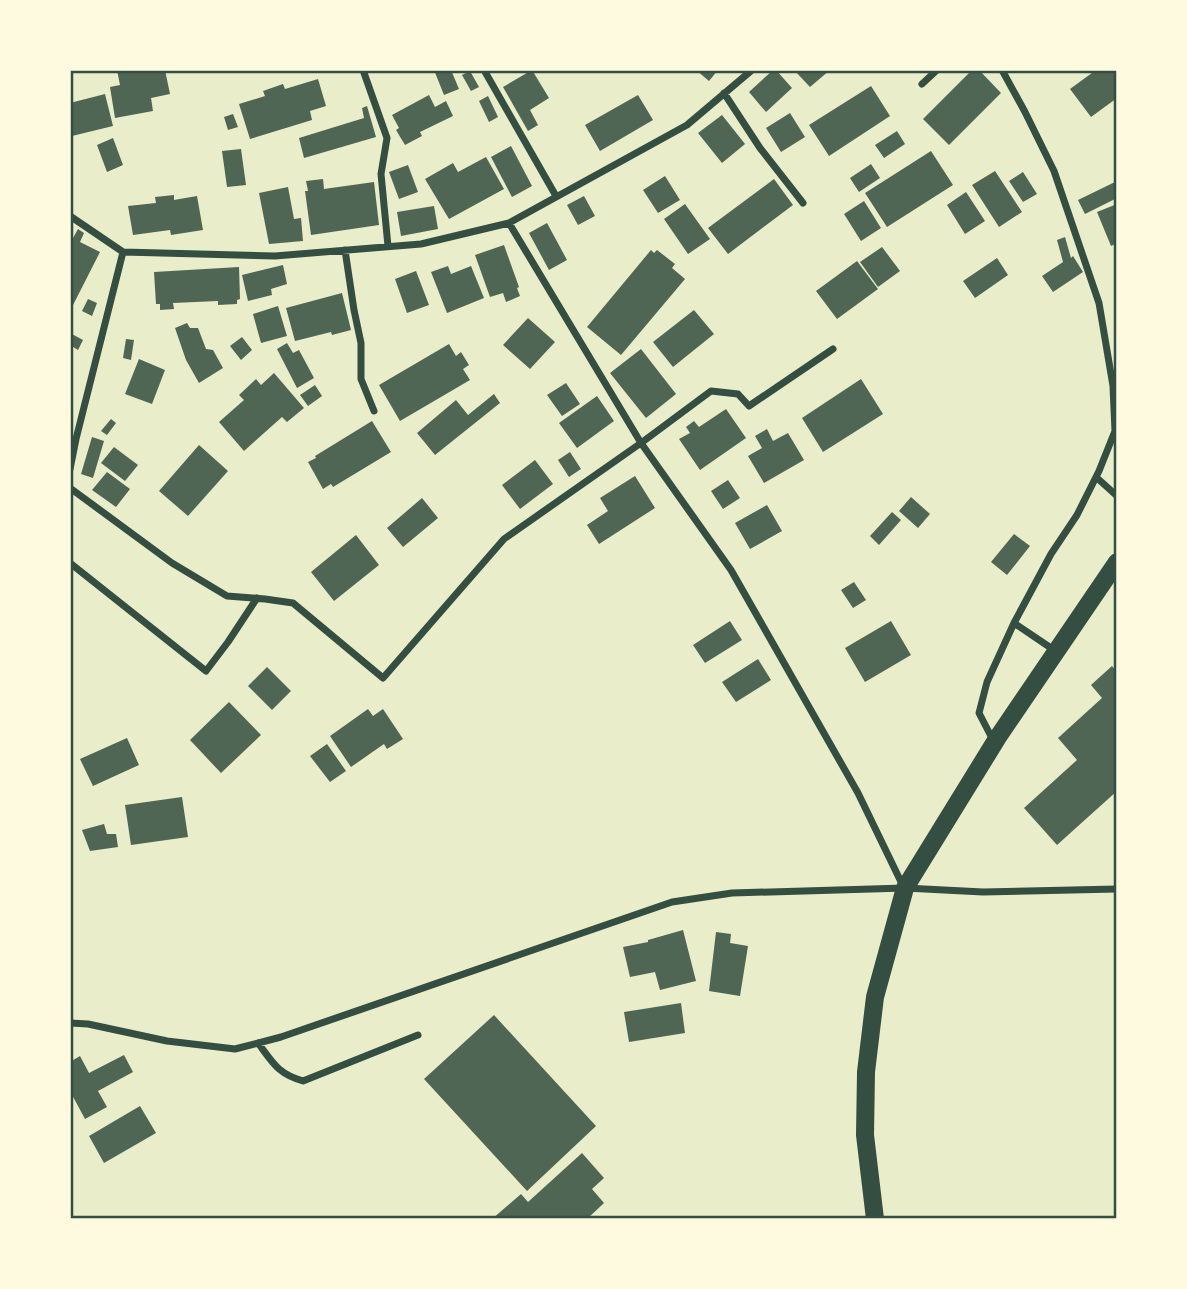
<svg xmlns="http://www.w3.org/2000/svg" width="1187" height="1289" viewBox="0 0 1187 1289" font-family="'Nunito Sans',sans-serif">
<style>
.building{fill:#4f6655}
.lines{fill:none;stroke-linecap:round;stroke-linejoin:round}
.minor{stroke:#344e41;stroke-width:7}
.primary{stroke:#344e41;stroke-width:18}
.neatline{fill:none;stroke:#344e41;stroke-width:2.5}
</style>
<rect width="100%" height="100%" fill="#e9edc9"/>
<path class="building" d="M 117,70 L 165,70 L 170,94 L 151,98 L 153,111 L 115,118 L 110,87 L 120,85 Z
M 434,70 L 451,70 L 459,89 L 444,95 Z
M 532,70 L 549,98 L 530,110 L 538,125 L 528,131 L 503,87 Z
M 696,70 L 718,70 L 709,81 Z
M 773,70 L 776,70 L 792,88 L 766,112 L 749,92 Z
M 794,70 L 830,70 L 810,87 Z
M 972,70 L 979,70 L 1001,93 L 949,145 L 923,119 Z
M 1096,70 L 1117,70 L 1117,98 L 1091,117 L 1070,89 Z
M 470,71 L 479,87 L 471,91 L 462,75 Z
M 318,79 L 326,106 L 310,111 L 312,120 L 250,139 L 239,104 L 265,96 L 263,91 L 283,84 L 285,89 Z
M 871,86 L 890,116 L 829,156 L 809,125 Z
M 105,94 L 113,126 L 72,136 L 70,127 L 70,103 Z
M 429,95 L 435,107 L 446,101 L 453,116 L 420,132 L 422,136 L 405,145 L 396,130 L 399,128 L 392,115 Z
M 638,95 L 653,120 L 600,151 L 585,125 Z
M 488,96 L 498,117 L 489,122 L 479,101 Z
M 367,106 L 376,137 L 304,158 L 299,138 L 364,118 L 362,108 Z
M 790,113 L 805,137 L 781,152 L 766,128 Z
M 233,114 L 238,127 L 228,130 L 224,117 Z
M 722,115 L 745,144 L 722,163 L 698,133 Z
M 897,131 L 905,144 L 884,158 L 875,145 Z
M 113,138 L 123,165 L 107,172 L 97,145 Z
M 511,146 L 532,186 L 512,197 L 491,157 Z
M 241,149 L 246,185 L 227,187 L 222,151 Z
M 931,151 L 953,185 L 887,227 L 865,193 Z
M 486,157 L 504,189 L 449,219 L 425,179 L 453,163 L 458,172 Z
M 871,164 L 880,178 L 859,192 L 850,178 Z
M 408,165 L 418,192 L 399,199 L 389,172 Z
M 995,171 L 1022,212 L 999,227 L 972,185 Z
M 1023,172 L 1037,194 L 1023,202 L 1009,181 Z
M 665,176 L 680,200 L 658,213 L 643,190 Z
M 323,179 L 324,189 L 374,182 L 379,225 L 311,235 L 305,191 L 308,191 L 306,181 Z
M 774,179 L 793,205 L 728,254 L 708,228 Z
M 1115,182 L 1117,185 L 1117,198 L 1085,214 L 1078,200 Z
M 288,187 L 294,219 L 301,218 L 303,241 L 269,244 L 259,193 Z
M 966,192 L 985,221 L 965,234 L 947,205 Z
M 174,195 L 174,200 L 197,196 L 203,230 L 171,235 L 170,230 L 133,235 L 128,206 L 156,203 L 155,197 Z
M 584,196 L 595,216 L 578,225 L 567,205 Z
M 864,201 L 881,228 L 861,241 L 844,214 Z
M 685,204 L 710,239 L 688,254 L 664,219 Z
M 1117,204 L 1117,243 L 1111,246 L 1097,212 Z
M 434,206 L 438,229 L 401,236 L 397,212 Z
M 547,223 L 567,260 L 549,270 L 529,233 Z
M 78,229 L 84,233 L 80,242 L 100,252 L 70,311 L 70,237 L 73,238 Z
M 1065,237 L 1071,258 L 1073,256 L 1083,272 L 1053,292 L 1042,276 L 1063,262 L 1057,240 Z
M 504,245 L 519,287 L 517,288 L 520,296 L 506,302 L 503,293 L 490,297 L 475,255 Z
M 882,247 L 900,271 L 878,287 L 860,262 Z
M 651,250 L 654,253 L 657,250 L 675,264 L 672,268 L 685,279 L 621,355 L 587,327 Z
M 997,258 L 1008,275 L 975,298 L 963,281 Z
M 857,261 L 878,289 L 837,319 L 816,291 Z
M 283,265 L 287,284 L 271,289 L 272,295 L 248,301 L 242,275 Z
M 448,266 L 451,274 L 471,266 L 484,298 L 447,313 L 431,272 Z
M 239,267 L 240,299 L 237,300 L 237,304 L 218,305 L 218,301 L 173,303 L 174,309 L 160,310 L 160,304 L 156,304 L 154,272 Z
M 416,271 L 429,305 L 407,313 L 395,279 Z
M 342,293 L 351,330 L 332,335 L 331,332 L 295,341 L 286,308 Z
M 88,299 L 97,303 L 92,316 L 82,311 Z
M 278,306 L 287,336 L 261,343 L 253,314 Z
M 694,310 L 714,334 L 673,367 L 653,342 Z
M 528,318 L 555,342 L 530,369 L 503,345 Z
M 187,323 L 190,328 L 198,328 L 206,349 L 213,350 L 223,368 L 199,383 L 186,360 L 175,328 Z
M 70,333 L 83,340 L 78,350 L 70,345 Z
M 242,337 L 252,350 L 241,360 L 230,346 Z
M 126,339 L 134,340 L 131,360 L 123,358 Z
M 287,343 L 293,353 L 299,350 L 314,378 L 297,388 L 277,349 Z
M 449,344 L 456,356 L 461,352 L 469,365 L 463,369 L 470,380 L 400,421 L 379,385 Z
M 641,349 L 676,394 L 646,418 L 610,373 Z
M 139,359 L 165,370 L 152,404 L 125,394 Z
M 274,373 L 304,408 L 287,422 L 282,417 L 244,451 L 219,422 L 244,400 L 239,395 L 256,379 L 261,385 Z
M 861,379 L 883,414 L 823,452 L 802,418 Z
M 566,383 L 580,404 L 562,416 L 547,395 Z
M 315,385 L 322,396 L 308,406 L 300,395 Z
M 494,394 L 500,403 L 435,455 L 417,433 L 456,400 L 468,415 Z
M 597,396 L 614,421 L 577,448 L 559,423 Z
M 726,409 L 746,438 L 700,470 L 679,439 L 690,433 L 686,427 L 694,421 L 699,427 Z
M 111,419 L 116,423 L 107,435 L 101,431 Z
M 372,421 L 391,452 L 333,487 L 331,484 L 323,489 L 308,462 L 316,458 L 315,456 Z
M 767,429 L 773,441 L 788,433 L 804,460 L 764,483 L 748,456 L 762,448 L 755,436 Z
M 92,437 L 104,441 L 93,478 L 81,474 Z
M 199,445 L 228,471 L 188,516 L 159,491 Z
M 114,447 L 138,465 L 125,481 L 101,463 Z
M 570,452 L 581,469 L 569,477 L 558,460 Z
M 535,460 L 553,484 L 520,509 L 502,485 Z
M 107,472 L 130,489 L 116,507 L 92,490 Z
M 635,476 L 655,508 L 599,544 L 587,525 L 608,511 L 600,498 Z
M 728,480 L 740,498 L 723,509 L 711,491 Z
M 911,497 L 930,514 L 918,528 L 899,511 Z
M 422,498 L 438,518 L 403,547 L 387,528 Z
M 767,505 L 782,531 L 750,549 L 735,523 Z
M 892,512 L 901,520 L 879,545 L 870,536 Z
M 1014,534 L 1030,546 L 1007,575 L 991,562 Z
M 356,535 L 379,565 L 334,601 L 311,572 Z
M 854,582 L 866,600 L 853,608 L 841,590 Z
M 730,621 L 742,640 L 705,663 L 693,645 Z
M 891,621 L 911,655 L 865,682 L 845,648 Z
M 758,659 L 771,680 L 736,702 L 722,682 Z
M 1112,666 L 1117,672 L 1117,791 L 1057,845 L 1024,808 L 1077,760 L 1058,738 L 1102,698 L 1091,685 Z
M 267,667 L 291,691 L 272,710 L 248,686 Z
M 229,702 L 261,735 L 221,773 L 190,740 Z
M 368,709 L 373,716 L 383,709 L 403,739 L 387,749 L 384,744 L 351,767 L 330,736 Z
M 127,738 L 139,765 L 93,786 L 80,759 Z
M 327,744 L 346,771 L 330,782 L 310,756 Z
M 182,797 L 188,837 L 131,845 L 125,805 Z
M 104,824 L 107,834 L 116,834 L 118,847 L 90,851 L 82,830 Z
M 683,930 L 696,981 L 660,990 L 655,972 L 630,977 L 623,947 L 648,942 L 648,940 Z
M 716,932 L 731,934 L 730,943 L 748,946 L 740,996 L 709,991 Z
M 681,1003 L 685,1033 L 629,1042 L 624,1012 Z
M 494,1015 L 596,1126 L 527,1191 L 424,1079 Z
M 124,1055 L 133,1072 L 98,1091 L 107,1107 L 85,1119 L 70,1091 L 70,1062 L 80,1056 L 89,1073 Z
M 140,1106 L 156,1133 L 104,1163 L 89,1136 Z
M 582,1153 L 604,1178 L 592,1189 L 604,1203 L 587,1219 L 492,1219 L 521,1194 L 528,1202 Z"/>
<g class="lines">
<path class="minor" d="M 363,70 L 387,138 L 381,174 L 388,246
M 484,70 L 556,196
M 752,70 L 687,125 L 509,223 L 641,443 L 731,570 L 858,793 L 904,888
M 922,84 L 937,70
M 724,93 L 760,148 L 803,203
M 70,216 L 123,252
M 345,250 L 354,310 L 361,343 L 361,379 L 374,411
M 70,469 L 76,439 L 123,252 L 275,256 L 421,244 L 509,223
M 1096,477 L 1117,496
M 70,488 L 172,563 L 227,596 L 265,599 L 293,603 L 383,678 L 504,539 L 641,443 L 711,391 L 738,394 L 749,406 L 833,349
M 70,563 L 206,671 L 228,642 L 257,598
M 1014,623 L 1054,650
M 993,740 L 979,713 L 987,682 L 1014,623 L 1051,554 L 1077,515 L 1099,471 L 1115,431 L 1113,386 L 1099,303 L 1054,171 L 1025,112 L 1002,70
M 70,1023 L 88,1024 L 167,1041 L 235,1049 L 281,1037 L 672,902 L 732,893 L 905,888 L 983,892 L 1117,889
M 258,1043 C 273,1063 278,1074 303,1081 L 418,1035"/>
<path class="primary" d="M 875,1219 L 865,1135 L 866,1072 L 875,997 L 905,888 L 998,737 L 1117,562"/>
</g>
<rect width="1187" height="1289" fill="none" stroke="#fefae0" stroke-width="144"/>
<rect x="72" y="72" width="1043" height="1145" class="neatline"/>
</svg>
